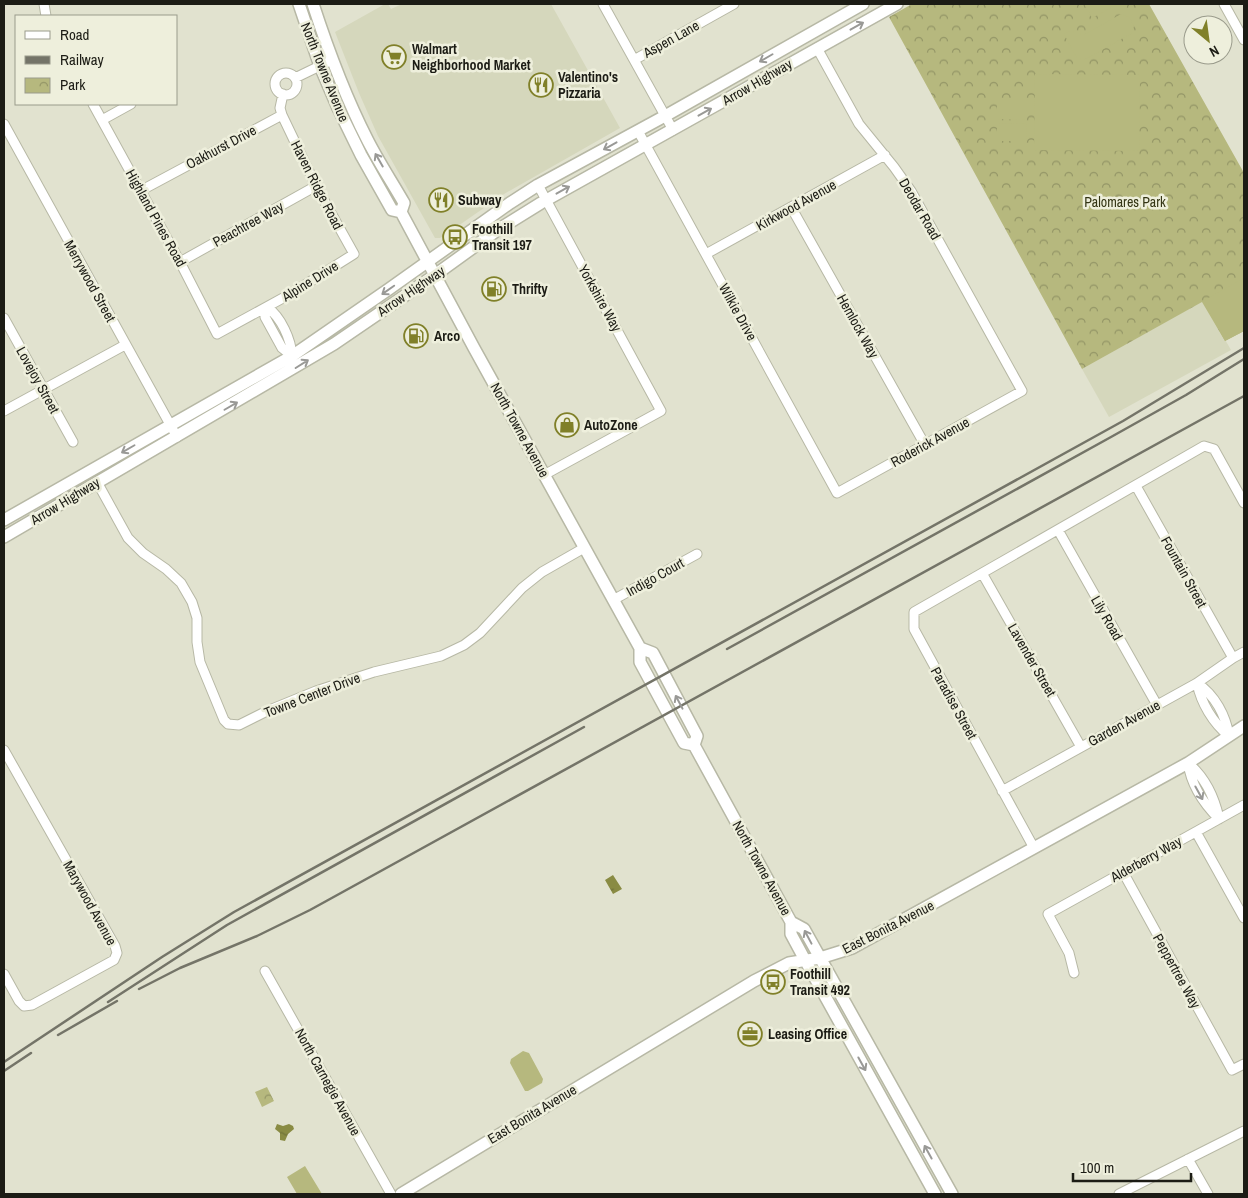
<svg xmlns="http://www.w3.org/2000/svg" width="1248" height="1198" viewBox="0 0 1248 1198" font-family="'Archivo Narrow',sans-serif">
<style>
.built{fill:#d5d7bc}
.park{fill:url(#park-crowns)}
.pitch{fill:#b6b87e}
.water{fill:url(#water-ripples)}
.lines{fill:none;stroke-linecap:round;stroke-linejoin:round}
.minor-casing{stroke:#b7b8a5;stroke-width:11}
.major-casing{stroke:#b7b8a5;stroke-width:14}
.minor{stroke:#fff;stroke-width:9}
.major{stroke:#fff;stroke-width:11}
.rail{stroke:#747468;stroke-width:2.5}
.oneway{stroke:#999996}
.labels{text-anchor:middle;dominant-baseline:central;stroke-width:5;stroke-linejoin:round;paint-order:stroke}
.street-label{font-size:14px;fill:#1c1c15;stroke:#eeefdc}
.poi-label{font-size:14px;font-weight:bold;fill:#1c1c15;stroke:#eeefdc;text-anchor:start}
.park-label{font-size:14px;fill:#333414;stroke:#eeefdc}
</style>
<defs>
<pattern id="park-crowns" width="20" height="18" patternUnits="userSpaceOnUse" patternTransform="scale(1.25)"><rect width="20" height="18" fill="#b6b87e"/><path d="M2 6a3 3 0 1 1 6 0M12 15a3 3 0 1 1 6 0" fill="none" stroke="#939566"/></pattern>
<pattern id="water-ripples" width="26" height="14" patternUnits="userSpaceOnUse" patternTransform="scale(1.25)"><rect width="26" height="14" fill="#898b43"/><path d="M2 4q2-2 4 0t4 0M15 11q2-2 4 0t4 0" fill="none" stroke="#6f7137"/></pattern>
</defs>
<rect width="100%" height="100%" fill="#e1e2cf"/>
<path class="built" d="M 385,4 L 388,4 L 391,9 L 402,4 L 551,4 L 620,128 L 504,194 L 445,235 L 440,238 L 435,238 L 378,136 L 359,93 L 335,32 Z
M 1203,301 L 1231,350 L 1109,417 L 1082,369 Z"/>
<path class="park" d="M 912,4 L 1149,4 L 1244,173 L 1244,331 L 1225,341 L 1202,302 L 1082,369 L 889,17 Z
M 267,1087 L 274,1101 L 262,1107 L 255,1092 Z"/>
<path class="pitch" d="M 1084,4 L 1118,4 L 1092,18 Z
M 1121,14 L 1129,17 L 1134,26 L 1132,33 L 1084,60 L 1077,58 L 1064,34 L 1070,31 L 1084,35 Z
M 1035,74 L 1140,75 L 1139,151 L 1034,150 Z
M 997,102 L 1027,102 L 1027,120 L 997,119 Z
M 997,123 L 1027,124 L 1026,141 L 997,141 Z
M 1244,278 L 1244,331 L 1225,341 L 1203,301 Z
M 523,1051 L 529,1053 L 543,1079 L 542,1083 L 528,1091 L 525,1091 L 510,1063 L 511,1059 Z
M 305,1166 L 322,1194 L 297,1194 L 287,1177 Z"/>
<path class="water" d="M 613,875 L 622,889 L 613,894 L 605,880 Z
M 277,1124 L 283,1126 L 289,1124 L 293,1126 L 294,1129 L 288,1134 L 285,1141 L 280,1140 L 280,1133 L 275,1129 Z"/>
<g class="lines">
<g class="minor-casing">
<path id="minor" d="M 44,4 L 46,16
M 603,4 L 673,130
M 1224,4 L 1244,40
M 634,60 L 734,4
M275 84a11 11 0 1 1 22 0a11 11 0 1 1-22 0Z
M 295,78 L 332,60
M 93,104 L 180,262 L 217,334 L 292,293 L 354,254 L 316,186 L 282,115
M 102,120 L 131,104
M 4,124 L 177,437
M 638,131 L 837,493 L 1022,391 L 911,191 L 894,167 L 859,124 L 817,48
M 538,185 L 661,411 L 544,475
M 142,190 L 282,115 L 280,108 L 283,94
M 791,207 L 925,445
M 706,254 L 885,155
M 180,262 L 316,186
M 267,307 C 281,317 291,339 292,356 L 282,348 L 265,317 Z
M 4,318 L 73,442
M 4,411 L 125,345
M 97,482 L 128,538 L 143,553 L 166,569 L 181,583 L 192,602 L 197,618 L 197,642 L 200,662 L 224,720 L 228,724 L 239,725 L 267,711 L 316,691 L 374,672 L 441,656 L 464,645 L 480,633 L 522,588 L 542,572 L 584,548
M 1136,486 L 1233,658
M 1058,530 L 1157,705
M 982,573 L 1081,747
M 613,600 L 697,554
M 1197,683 C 1215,695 1226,716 1229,736 C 1213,723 1201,703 1197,683 Z
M 4,750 L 115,946 L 117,953 L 114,960 L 32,1005 L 24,1006 L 19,1001 L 4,974
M 1188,763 C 1191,785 1203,803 1219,819
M 1188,763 C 1205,777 1214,796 1219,818
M 1002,791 L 1197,683 L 1233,658 L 1244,652
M 1196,832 L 1244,918
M 1034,848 L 914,629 L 914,612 L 1204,446 L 1214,449 L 1244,503
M 1123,872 L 1232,1070 L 1244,1064
M 265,971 L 391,1194
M 1074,973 L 1069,953 L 1048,914 L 1244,805
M 1188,1159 L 1208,1194
M 1119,1194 L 1244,1131"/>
</g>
<g class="major-casing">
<path id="major" d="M 299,4 L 320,66 L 338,108 L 361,155 L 392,210 L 401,212
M 313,4 C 328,50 345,96 367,139 C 378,161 392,182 404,203 L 401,212 L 474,348 L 640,648 L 640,662 L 684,743 L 694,745
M 4,520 L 292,356 L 389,289 L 510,203 L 538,185 L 665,116 L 863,4
M 4,537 L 334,344 L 435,275 L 496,231 L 541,203 L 897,4
M 640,648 L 653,653 L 697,736 L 694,745 L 791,922 L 804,929 L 952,1194
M 791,922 L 791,934 L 805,960 L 935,1194
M 401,1194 L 754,981 L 789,963 L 820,958 L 852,948 L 1188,763 L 1244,726"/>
</g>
<use href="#minor" class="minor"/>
<use href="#major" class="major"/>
<path class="rail" d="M 727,649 L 1111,437 L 1186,395 L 1244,359
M 139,989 L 180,968 L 257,936 L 310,910 L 1244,396
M 108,1002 L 227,925 L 584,727
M 58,1035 L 117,1001
M 4,1062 L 162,957 L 234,912 L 1123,421 L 1244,348
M 4,1071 L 31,1053"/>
</g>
<defs><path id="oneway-shaft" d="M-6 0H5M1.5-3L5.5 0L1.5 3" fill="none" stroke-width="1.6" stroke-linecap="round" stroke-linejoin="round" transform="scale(1.25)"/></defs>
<g class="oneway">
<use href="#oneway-shaft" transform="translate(857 26) rotate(-29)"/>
<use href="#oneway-shaft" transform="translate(766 58) rotate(150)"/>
<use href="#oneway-shaft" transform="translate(705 112) rotate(-29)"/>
<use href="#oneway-shaft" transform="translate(610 146) rotate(151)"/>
<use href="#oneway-shaft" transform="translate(379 160) rotate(-120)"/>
<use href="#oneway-shaft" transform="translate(563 190) rotate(-29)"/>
<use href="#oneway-shaft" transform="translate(388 290) rotate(145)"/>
<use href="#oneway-shaft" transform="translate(302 364) rotate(-32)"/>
<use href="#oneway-shaft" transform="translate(231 406) rotate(-30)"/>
<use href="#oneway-shaft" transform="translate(128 449) rotate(150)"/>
<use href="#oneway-shaft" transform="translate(679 702) rotate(-118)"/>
<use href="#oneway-shaft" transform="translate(1199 793) rotate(61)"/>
<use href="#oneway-shaft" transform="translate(808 937) rotate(-118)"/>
<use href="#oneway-shaft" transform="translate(862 1064) rotate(61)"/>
<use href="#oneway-shaft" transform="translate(928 1152) rotate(-119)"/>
</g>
<defs>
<g id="supermarket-ring" transform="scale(1.25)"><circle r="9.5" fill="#eeefdc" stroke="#808029" stroke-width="1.5"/><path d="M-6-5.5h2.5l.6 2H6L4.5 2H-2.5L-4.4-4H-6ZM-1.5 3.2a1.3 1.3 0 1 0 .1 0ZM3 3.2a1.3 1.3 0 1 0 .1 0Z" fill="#808029"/></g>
<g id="restaurant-ring" transform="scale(1.25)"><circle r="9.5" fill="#eeefdc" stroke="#808029" stroke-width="1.5"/><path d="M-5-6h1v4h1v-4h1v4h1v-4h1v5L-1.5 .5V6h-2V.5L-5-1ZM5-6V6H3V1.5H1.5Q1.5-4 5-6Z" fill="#808029"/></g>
<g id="bus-ring" transform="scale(1.25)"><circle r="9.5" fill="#eeefdc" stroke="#808029" stroke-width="1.5"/><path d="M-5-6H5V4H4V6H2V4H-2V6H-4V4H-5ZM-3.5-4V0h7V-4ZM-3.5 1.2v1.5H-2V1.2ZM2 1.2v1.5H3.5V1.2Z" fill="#808029"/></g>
<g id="fuel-ring" transform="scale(1.25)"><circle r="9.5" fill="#eeefdc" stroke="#808029" stroke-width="1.5"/><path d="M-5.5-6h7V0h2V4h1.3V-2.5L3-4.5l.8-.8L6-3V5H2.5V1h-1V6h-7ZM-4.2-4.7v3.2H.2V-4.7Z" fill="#808029"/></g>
<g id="shop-ring" transform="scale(1.25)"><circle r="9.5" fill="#eeefdc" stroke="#808029" stroke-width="1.5"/><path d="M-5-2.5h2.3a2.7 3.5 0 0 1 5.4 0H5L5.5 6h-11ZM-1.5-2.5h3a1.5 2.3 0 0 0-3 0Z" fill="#808029"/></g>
<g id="office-ring" transform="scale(1.25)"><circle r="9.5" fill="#eeefdc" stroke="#808029" stroke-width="1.5"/><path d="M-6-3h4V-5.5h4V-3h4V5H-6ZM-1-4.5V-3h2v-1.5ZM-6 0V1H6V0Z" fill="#808029"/></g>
</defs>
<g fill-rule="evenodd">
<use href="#supermarket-ring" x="394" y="57"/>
<use href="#restaurant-ring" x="541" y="85"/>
<use href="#restaurant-ring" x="441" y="200"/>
<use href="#bus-ring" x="455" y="237"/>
<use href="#fuel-ring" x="494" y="289"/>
<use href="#fuel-ring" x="416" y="336"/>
<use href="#shop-ring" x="567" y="425"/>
<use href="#bus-ring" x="773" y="982"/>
<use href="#office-ring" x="750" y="1034"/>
</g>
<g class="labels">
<g class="street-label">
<text transform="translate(671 39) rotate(-29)">Aspen Lane</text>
<text transform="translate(325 72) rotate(68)">North Towne Avenue</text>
<text transform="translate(757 82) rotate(-30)">Arrow Highway</text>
<text transform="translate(221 147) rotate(-28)">Oakhurst Drive</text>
<text transform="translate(317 185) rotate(63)">Haven Ridge Road</text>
<text transform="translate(796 205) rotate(-29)">Kirkwood Avenue</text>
<text transform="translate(920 209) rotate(60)">Deodar Road</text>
<text transform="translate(156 218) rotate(61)">Highland Pines Road</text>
<text transform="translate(248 224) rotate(-29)">Peachtree Way</text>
<text transform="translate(90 281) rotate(61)">Merrywood Street</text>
<text transform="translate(310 281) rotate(-32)">Alpine Drive</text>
<text transform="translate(411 291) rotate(-34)">Arrow Highway</text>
<text transform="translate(600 298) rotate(61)">Yorkshire Way</text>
<text transform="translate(738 312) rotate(61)">Wilkie Drive</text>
<text transform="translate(858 326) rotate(61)">Hemlock Way</text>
<text transform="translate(38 380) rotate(61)">Lovejoy Street</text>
<text transform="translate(520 430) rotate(61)">North Towne Avenue</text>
<text transform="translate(930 442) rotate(-29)">Roderick Avenue</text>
<text transform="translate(65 501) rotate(-31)">Arrow Highway</text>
<text transform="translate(1184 572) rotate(61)">Fountain Street</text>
<text transform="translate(655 577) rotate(-29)">Indigo Court</text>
<text transform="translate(1107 618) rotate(60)">Lily Road</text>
<text transform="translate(1032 660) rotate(60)">Lavender Street</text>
<text transform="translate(312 695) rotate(-21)">Towne Center Drive</text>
<text transform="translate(954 703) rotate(61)">Paradise Street</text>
<text transform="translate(1124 723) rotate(-29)">Garden Avenue</text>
<text transform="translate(1146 859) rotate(-29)">Alderberry Way</text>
<text transform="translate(762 868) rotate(61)">North Towne Avenue</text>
<text transform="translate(90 903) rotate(61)">Marywood Avenue</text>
<text transform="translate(888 927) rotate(-27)">East Bonita Avenue</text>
<text transform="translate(1177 971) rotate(61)">Peppertree Way</text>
<text transform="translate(328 1082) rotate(61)">North Carnegie Avenue</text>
<text transform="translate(532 1114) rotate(-31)">East Bonita Avenue</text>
</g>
<g class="poi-label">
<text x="412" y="49">Walmart<tspan x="412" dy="16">Neighborhood Market</tspan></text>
<text x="558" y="77">Valentino's<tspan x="558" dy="16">Pizzaria</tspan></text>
<text x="458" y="200">Subway</text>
<text x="472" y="229">Foothill<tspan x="472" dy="16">Transit 197</tspan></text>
<text x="512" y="289">Thrifty</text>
<text x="434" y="336">Arco</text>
<text x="584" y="425">AutoZone</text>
<text x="790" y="974">Foothill<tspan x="790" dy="16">Transit 492</tspan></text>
<text x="768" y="1034">Leasing Office</text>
</g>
<g class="park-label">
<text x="1125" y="202">Palomares Park</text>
</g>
</g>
<rect width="1248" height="1198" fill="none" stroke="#1c1c15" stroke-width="10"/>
<rect x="15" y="15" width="162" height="90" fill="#eeefdc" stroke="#9a9b8c"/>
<rect x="25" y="31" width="25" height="8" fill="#ffffff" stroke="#9a9b8c"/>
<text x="60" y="40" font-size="15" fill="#1c1c15">Road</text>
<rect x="25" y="56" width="25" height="8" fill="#747468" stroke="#9a9b8c"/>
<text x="60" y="65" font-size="15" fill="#1c1c15">Railway</text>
<rect x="25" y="78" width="25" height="15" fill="url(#park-crowns)" stroke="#9a9b8c"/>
<text x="60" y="90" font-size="15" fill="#1c1c15">Park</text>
<g transform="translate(1208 40) rotate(151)"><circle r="24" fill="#eeefdc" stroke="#9a9b8c"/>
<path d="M0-4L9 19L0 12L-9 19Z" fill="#808029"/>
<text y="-8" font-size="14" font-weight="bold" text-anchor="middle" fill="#1c1c15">N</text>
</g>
<path d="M1073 1173v8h118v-8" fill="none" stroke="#1c1c15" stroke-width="2.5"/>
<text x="1080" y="1173" font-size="15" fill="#1c1c15" stroke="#eeefdc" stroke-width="4" paint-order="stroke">100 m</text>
</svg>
